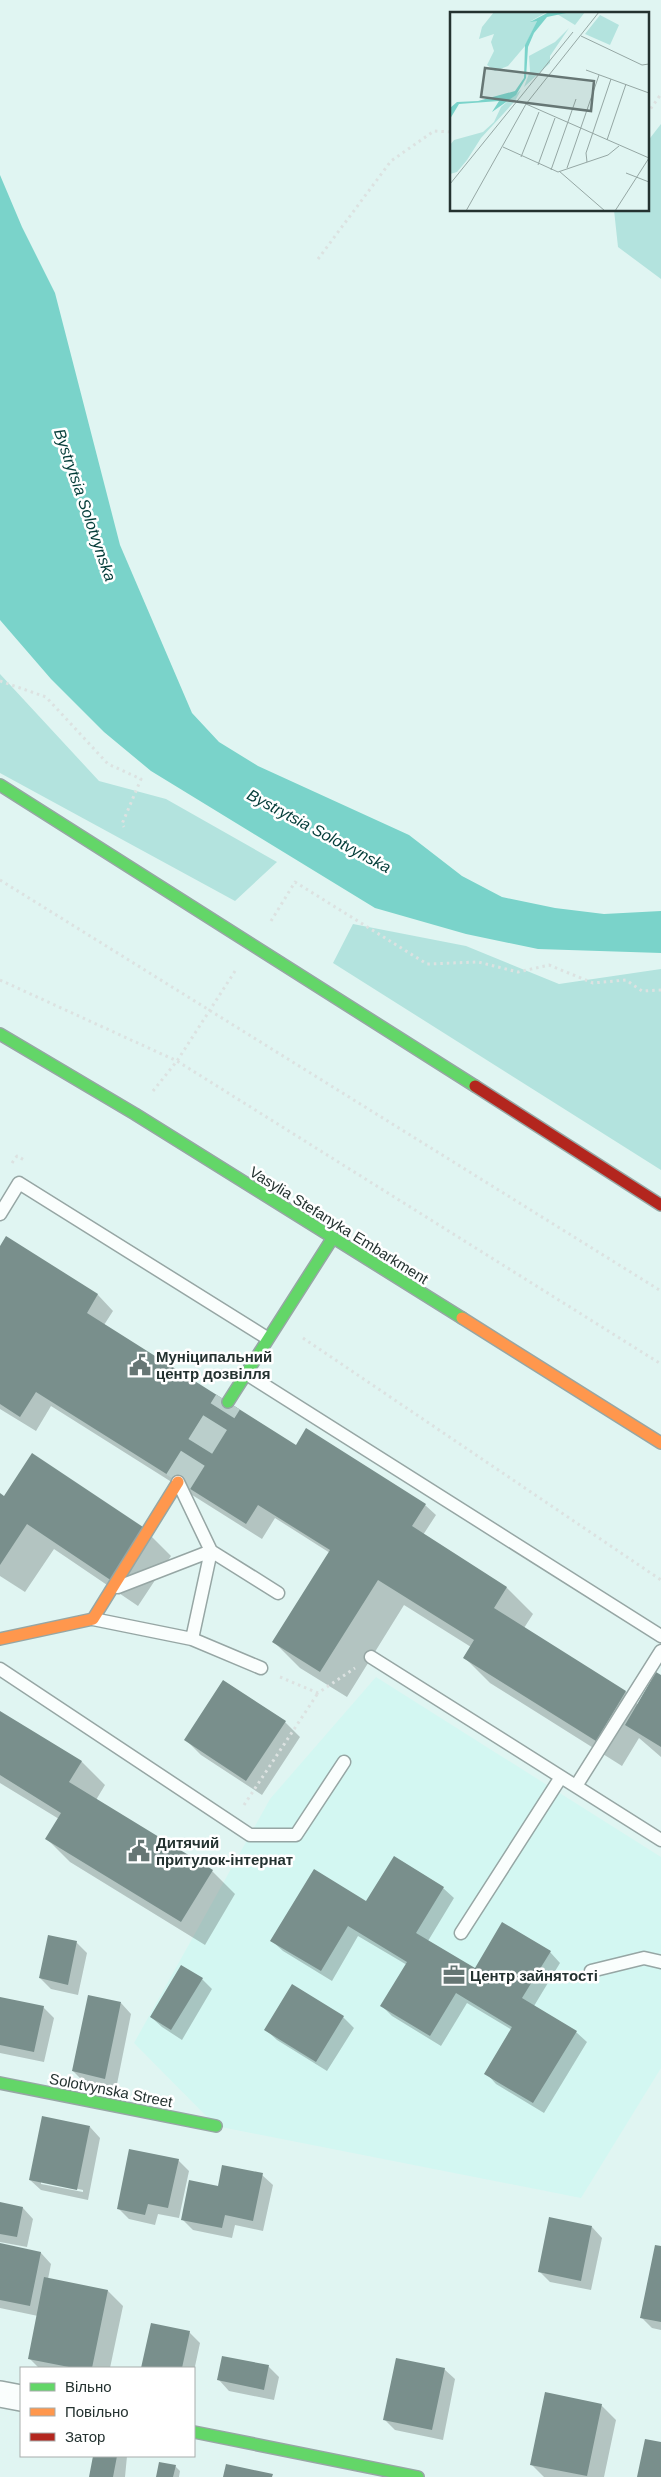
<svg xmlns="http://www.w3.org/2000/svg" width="661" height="2477" viewBox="0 0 661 2477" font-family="Helvetica,sans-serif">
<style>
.built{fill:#d3f7f2}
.green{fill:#b3e3de}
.water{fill:#7ad3ca}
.shadow{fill:#0003;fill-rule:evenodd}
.building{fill:#798f8c}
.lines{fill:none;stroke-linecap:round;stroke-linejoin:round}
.secondary-tunnel{stroke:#bacecb;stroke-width:28;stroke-dasharray:28 14;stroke-linecap:butt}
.lane-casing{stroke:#96a6a4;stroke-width:15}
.street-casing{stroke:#96a6a4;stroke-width:28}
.fast-casing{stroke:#96a6a4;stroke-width:14}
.slow-casing{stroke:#96a6a4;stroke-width:14}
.jam-casing{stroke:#96a6a4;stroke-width:14}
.path{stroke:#dce2e1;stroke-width:3;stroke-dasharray:2.5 4;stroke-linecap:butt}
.lane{stroke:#fafefd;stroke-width:12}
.street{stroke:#fafefd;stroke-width:25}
.fast{stroke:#63d668;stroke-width:11}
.slow{stroke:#ff974d;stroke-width:11}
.jam{stroke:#b3261e;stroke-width:11}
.labels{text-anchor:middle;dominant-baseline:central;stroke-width:5;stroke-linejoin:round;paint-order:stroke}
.street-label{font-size:15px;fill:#243230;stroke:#fff}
.poi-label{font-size:15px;font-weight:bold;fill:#243230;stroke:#fff;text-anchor:start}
.water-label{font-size:16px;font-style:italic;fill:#033c38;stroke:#fff}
.inset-road{fill:none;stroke:#95a7a4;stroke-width:1}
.view{fill:#667674;fill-opacity:0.15;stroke:#667674;stroke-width:2.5}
.inset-edge{fill:none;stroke:#243230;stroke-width:2.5}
</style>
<rect width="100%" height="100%" fill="#e0f5f2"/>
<path class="built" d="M 376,1677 L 661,1857 L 661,2068 L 581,2198 L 216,2126 L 134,2043 L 270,1799 Z"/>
<path class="green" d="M 661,124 L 661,279 L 618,247 L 614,210 L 647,210 L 647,142 Z
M 0,674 L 99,781 L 166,799 L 277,862 L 235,901 L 0,773 Z
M 353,924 L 466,946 L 559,984 L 661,969 L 661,1170 L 333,963 Z"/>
<path class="water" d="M 0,175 L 22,227 L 55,293 L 120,545 L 192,713 L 219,742 L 258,766 L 409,835 L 462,876 L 502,897 L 555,908 L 604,914 L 661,911 L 661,953 L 538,949 L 466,934 L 375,908 L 151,771 L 104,732 L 51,679 L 0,620 Z"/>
<path class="shadow" d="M 6,1238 L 98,1295 L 113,1311 L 104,1325 L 295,1446 L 425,1505 L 436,1515 L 423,1535 L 507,1588 L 533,1614 L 524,1628 L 626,1692 L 638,1705 L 661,1676 L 661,1757 L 639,1738 L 622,1766 L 490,1683 L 464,1657 L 471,1647 L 404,1605 L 347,1697 L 300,1668 L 274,1642 L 330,1553 L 275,1518 L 262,1539 L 51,1406 L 36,1431 L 0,1409 L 0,1248 Z
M 0,1494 L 5,1497 L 145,1530 L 171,1556 L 138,1606 L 54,1549 L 25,1592 L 0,1576 Z
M 0,1712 L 82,1762 L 105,1785 L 96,1800 L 212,1871 L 235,1894 L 205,1945 L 70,1862 L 47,1839 L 59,1819 L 0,1783 Z
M 285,1722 L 300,1737 L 262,1795 L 201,1755 L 186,1740 Z
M 443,1888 L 454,1898 L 428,1941 L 475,1970 L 550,1952 L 560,1963 L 534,2006 L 576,2032 L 587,2042 L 544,2113 L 496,2084 L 486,2073 L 512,2030 L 467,2003 L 441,2046 L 392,2016 L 382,2006 L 407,1965 L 358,1936 L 332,1981 L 283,1951 L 272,1941 L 367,1903 Z
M 76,1942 L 87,1953 L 78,1995 L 51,1989 L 40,1978 Z
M 202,1979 L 212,1989 L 182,2040 L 162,2027 L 151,2017 Z
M 293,1986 L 343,2017 L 354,2028 L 327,2071 L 277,2040 L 266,2030 Z
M 0,1998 L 43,2007 L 54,2018 L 44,2062 L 0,2053 Z
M 121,2003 L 131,2014 L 116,2089 L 84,2082 L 73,2071 Z
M 90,2127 L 100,2138 L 88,2200 L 41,2190 L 30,2180 ZM 41,2181 L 83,2190 L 83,2192 L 41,2184 Z
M 178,2160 L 189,2171 L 179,2218 L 158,2214 L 155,2225 L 129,2219 L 119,2209 Z
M 262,2175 L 273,2185 L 263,2231 L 235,2225 L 232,2238 L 193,2230 L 182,2219 L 219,2187 Z
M 0,2204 L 23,2208 L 33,2219 L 27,2247 L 0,2242 Z
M 592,2227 L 602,2238 L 591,2290 L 550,2282 L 539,2271 Z
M 0,2244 L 41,2253 L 51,2264 L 48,2279 L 108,2291 L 123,2306 L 110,2368 L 39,2368 L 29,2358 L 38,2316 L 0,2308 Z
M 661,2247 L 661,2330 L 652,2328 L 641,2317 Z
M 152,2324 L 189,2332 L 200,2343 L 194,2371 L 194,2368 L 143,2368 Z
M 268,2366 L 279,2377 L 274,2400 L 229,2391 L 219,2380 Z
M 444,2369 L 455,2379 L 443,2440 L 395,2430 L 384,2419 Z
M 601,2405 L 616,2420 L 604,2477 L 544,2477 L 531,2464 Z
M 94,2456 L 127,2456 L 125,2477 L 90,2477 Z
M 175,2466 L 180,2471 L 179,2477 L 157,2477 Z"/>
<path class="building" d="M 6,1236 L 98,1294 L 87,1313 L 296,1445 L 306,1428 L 426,1504 L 412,1526 L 507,1587 L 494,1608 L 626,1691 L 596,1741 L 463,1658 L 474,1640 L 378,1580 L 320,1672 L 272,1642 L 330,1550 L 258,1505 L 246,1524 L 36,1392 L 20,1417 L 0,1404 L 0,1246 Z
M 32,1453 L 146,1529 L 112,1581 L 27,1524 L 0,1565 L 0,1493 L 4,1496 Z
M 656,1672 L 661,1675 L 661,1747 L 625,1725 Z
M 223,1680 L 286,1721 L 246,1781 L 184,1740 Z
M 0,1711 L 82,1761 L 69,1782 L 213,1870 L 181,1922 L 45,1839 L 61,1813 L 0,1775 Z
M 394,1856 L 444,1887 L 416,1933 L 475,1968 L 502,1922 L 551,1951 L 522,1998 L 577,2031 L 533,2103 L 484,2074 L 512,2027 L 456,1993 L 430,2036 L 380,2006 L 407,1962 L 348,1926 L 321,1971 L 270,1941 L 314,1869 L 366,1901 Z
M 48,1935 L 77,1941 L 68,1985 L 39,1978 Z
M 181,1965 L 203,1978 L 171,2030 L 150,2017 Z
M 292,1984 L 344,2016 L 316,2062 L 264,2030 Z
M 88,1995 L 121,2002 L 105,2079 L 72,2071 Z
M 0,1997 L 44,2006 L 34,2052 L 0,2045 Z
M 42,2116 L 90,2126 L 77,2190 L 29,2180 Z
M 129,2149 L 179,2159 L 168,2208 L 148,2204 L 145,2215 L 117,2209 Z
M 222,2165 L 263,2173 L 253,2221 L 225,2215 L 222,2228 L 181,2220 L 189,2180 L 218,2186 Z
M 0,2202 L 23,2207 L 17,2237 L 0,2234 Z
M 549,2217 L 592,2226 L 581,2281 L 538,2272 Z
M 0,2243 L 41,2252 L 30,2306 L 0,2300 Z
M 655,2245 L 661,2246 L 661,2322 L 640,2318 Z
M 44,2277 L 108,2290 L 92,2368 L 74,2368 L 28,2359 Z
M 151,2323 L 190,2331 L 182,2368 L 141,2368 Z
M 222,2356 L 269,2365 L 264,2390 L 217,2380 Z
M 396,2358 L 445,2368 L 432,2430 L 383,2420 Z
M 545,2392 L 602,2404 L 587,2476 L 530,2465 Z
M 645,2439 L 661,2442 L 661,2477 L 637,2477 Z
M 93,2456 L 117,2456 L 113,2477 L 89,2477 Z
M 159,2462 L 176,2465 L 173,2477 L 156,2477 Z
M 226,2464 L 273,2474 L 272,2477 L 223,2477 Z"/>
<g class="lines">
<path class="secondary-tunnel" d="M 178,1482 L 228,1402"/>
<g class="lane-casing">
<path id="lane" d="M 0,1214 L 19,1183 L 267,1338
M 245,1373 L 661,1636
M 178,1482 L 211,1551 L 192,1639
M 118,1587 L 211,1551 L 278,1593
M 93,1619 L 192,1639 L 261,1668
M 371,1657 L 661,1840
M 0,1669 L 250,1835 L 296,1835 L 344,1762
M 576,1786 L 661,1651
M 461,1933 L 561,1777
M 591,1971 L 644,1958 L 661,1962"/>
</g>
<g class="street-casing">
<path id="street" d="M 0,2394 L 21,2398"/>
</g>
<g class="fast-casing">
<path id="fast" d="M 0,785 L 475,1086
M 0,1034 L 135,1114 L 462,1318
M 228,1402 L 332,1239
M 0,2083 L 216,2126
M 194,2432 L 418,2477"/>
</g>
<g class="slow-casing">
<path id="slow" d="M 462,1318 L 661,1443
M 0,1639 L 93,1619 L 178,1482"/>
</g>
<g class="jam-casing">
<path id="jam" d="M 475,1086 L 661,1205"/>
</g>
<path class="path" d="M 647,114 L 661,94
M 318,259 L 391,161 L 434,131 L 451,132
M 0,681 L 46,697 L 108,764 L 141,779 L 122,824 L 124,827
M 0,880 L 661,1291
M 271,921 L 295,882 L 427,964 L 478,962 L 518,972 L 549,965 L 593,983 L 626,980 L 642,991 L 661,990
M 0,980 L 177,1061 L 661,1364
M 153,1091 L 177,1061 L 237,968
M 12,1163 L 17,1156 L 26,1161
M 303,1338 L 661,1580
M 280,1677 L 318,1693 L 355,1668
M 244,1805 L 318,1693"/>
<use href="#lane" class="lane"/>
<use href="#street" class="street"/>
<use href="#fast" class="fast"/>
<use href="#slow" class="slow"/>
<use href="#jam" class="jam"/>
</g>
<defs>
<g id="civic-bare" transform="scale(1.725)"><path d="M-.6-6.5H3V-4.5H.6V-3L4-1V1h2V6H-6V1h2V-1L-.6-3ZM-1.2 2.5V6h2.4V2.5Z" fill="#667674" stroke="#fff" stroke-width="2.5" paint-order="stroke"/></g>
<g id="office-bare" transform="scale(1.725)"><path d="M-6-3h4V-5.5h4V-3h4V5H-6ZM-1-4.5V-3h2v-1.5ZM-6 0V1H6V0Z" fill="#667674" stroke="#fff" stroke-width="2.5" paint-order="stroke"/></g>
</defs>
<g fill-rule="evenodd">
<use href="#civic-bare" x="140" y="1365"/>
<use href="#civic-bare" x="139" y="1851"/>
<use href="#office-bare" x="454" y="1975"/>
</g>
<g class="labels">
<g class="street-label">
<text transform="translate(339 1225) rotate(32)">Vasylia Stefanyka Embarkment</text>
<text transform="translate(111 2090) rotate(11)">Solotvynska Street</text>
</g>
<g class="poi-label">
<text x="156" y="1356">Муніципальний<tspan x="156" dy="17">центр дозвілля</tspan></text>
<text x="156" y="1842">Дитячий<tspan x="156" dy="17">притулок-інтернат</tspan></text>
<text x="470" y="1975">Центр зайнятості</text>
</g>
<g class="water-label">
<text transform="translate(85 505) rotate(71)">Bystrytsia Solotvynska</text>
<text transform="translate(319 831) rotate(28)">Bystrytsia Solotvynska</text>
</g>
</g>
<g transform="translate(450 12)">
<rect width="199" height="199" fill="#e0f5f2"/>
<path d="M 44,0 L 97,0 L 81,9 L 87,9 L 75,34 L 58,54 L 45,59 L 37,53 L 44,39 L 41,30 L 44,22 L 29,27 L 32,15 ZM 121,0 L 135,0 L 125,13 L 107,2 ZM 150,3 L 169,13 L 160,33 L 135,22 ZM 119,16 L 100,44 L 100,51 L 74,75 L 80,59 L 79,44 L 105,30 ZM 71,78 L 65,89 L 31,126 L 17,148 L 7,160 L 0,162 L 0,133 L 4,128 L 33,120 L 44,110 L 51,95 Z" fill="#b3e3de"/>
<path d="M 99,0 L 121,0 L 97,5 L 84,21 L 78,35 L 76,66 L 66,83 L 42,100 L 49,89 L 9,92 L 0,107 L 0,96 L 7,90 L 28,89 L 65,79 L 74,66 L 75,33 L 87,9 L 80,10 Z" fill="#7ad3ca"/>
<path class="inset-road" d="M 131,24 L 192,53 L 199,52M 136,58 L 199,81M 76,92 L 199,146M 157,128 L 176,72M 53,135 L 108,160 L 158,143 L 169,134M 71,145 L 89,100M 137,150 L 136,141 L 161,67M 88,153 L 105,106M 117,156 L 149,63M 101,158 L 126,87M 109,159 L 155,199M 176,161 L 199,170M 0,172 L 123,20M 16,199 L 76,92 L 149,0M 165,199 L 199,146"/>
<path class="view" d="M 35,56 L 144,69 L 141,99 L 31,85 Z"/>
<rect width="199" height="199" class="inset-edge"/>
</g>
<rect x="20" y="2367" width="175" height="90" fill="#ffffff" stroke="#a7adac"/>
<rect x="30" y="2383" width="25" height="8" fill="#63d668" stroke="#a7adac"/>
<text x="65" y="2392" font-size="15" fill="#243230">Вільно</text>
<rect x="30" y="2408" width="25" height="8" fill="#ff974d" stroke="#a7adac"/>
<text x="65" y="2417" font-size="15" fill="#243230">Повільно</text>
<rect x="30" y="2433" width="25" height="8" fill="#b3261e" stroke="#a7adac"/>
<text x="65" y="2442" font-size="15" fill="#243230">Затор</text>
</svg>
